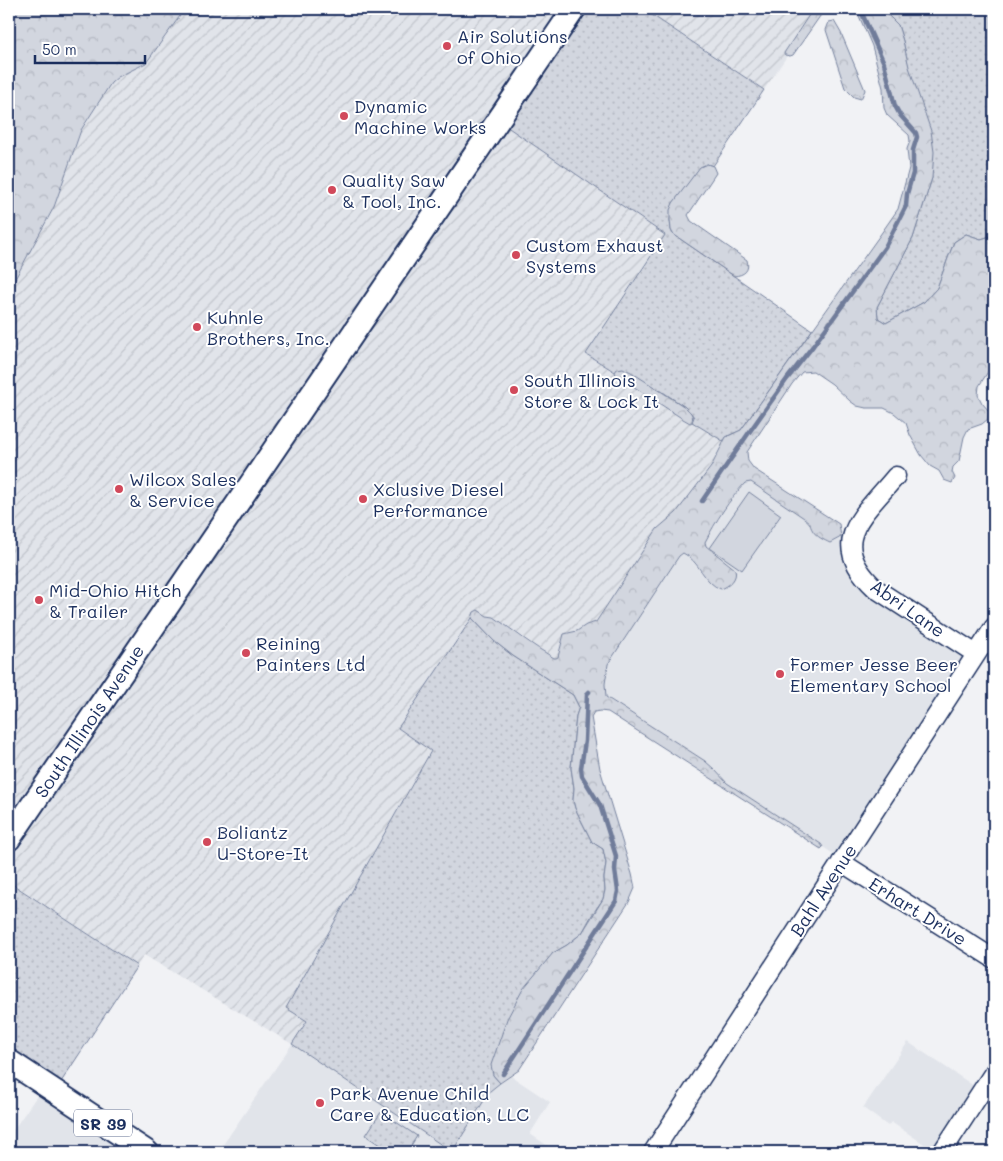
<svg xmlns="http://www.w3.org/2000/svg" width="1003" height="1161" viewBox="0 0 1003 1161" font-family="Mali,sans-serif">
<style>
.built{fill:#e1e4ea}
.industrial{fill:url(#industrial-furrows)}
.grass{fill:url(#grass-dots);stroke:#76829e}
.forest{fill:url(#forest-crowns);stroke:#76829e}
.pitch{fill:#d2d6df;stroke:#76829e}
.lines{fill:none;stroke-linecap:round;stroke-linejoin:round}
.stream{stroke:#707c9a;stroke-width:4.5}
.minor-casing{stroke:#1b2f5e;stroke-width:21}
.major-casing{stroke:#1b2f5e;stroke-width:26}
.minor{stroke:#fff;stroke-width:18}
.major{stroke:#fff;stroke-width:22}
.poi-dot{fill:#d1495b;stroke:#fff;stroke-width:2}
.labels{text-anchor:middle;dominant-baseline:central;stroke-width:4;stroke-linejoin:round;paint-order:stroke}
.shield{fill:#fff;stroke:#5f6d8e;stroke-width:1}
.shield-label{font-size:16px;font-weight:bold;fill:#1b2f5e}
.poi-label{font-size:18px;fill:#1b2f5e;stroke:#fff;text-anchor:start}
.street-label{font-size:18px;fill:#1b2f5e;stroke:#fff}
</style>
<defs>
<pattern id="industrial-furrows" width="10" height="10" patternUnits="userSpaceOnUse" patternTransform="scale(1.25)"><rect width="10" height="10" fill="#e1e4ea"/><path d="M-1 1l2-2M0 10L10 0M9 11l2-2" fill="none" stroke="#c0c4cb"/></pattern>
<pattern id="grass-dots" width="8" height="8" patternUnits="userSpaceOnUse" patternTransform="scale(1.25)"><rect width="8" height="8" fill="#d2d6df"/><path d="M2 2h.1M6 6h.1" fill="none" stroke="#b4b8c2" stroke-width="1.8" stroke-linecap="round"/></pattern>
<pattern id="forest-crowns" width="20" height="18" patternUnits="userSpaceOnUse" patternTransform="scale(1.25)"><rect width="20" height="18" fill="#d2d6df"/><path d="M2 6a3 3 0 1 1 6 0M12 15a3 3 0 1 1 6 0" fill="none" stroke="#b4b8c2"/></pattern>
</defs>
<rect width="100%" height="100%" fill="#f1f2f5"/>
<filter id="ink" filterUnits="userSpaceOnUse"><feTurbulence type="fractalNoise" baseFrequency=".02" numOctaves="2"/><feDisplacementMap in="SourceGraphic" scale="10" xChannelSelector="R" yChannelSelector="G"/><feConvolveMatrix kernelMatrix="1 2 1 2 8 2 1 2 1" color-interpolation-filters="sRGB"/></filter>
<g filter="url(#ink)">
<path class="built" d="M 745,482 L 751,482 L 804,518 L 811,523 L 813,530 L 830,543 L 841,537 L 847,540 L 850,561 L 968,653 L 835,855 L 823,847 L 821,844 L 727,783 L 714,769 L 705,761 L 606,697 L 605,684 L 608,664 L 679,556 L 683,553 L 688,555 L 703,575 L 716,588 L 735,569 L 706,546 L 704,542 L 731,500 Z
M 908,1042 L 977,1088 L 936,1152 L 891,1122 L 888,1126 L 863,1108 Z
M 292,1044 L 452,1152 L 490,1091 L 511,1076 L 550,1102 L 530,1134 L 557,1152 L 218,1152 Z
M 39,1093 L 131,1152 L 9,1152 L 9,1136 Z"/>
<path class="industrial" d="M 185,9 L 582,9 L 504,124 L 665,235 L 586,354 L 683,419 L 690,423 L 692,422 L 723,441 L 711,467 L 676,513 L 657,529 L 596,622 L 586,625 L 577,631 L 567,633 L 563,637 L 558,657 L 557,658 L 554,658 L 538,648 L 531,642 L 494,617 L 487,616 L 478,610 L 474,612 L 472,618 L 398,728 L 431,750 L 286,1008 L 307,1021 L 292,1044 L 144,955 L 137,966 L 9,881 L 9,295 L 15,279 L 54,207 L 81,131 L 111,83 L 118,77 L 146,63 Z
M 643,9 L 813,9 L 788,47 L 784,53 L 787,56 L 764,90 Z"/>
<path class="grass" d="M 582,9 L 643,9 L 764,90 L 713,166 L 707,164 L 673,203 L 670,220 L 671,230 L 673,234 L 812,330 L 741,430 C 734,434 728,434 723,441 L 692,422 L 694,417 L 691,413 L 685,407 L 660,390 L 618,369 L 615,372 L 586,354 L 665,235 L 503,124 Z
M 882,9 L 994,9 L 994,235 L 981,239 L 966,234 L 954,242 L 937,288 L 924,302 L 886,323 L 878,318 L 877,307 L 913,238 L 932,178 L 903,41 L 898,25 Z
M 472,618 L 494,641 L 513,656 L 573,695 L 579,707 L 576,716 L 571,768 L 574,788 L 573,800 L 575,808 L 592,842 L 603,849 L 606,863 L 604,878 L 605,890 L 603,899 L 592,915 L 582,933 L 567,945 L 553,953 L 493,1075 L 500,1083 L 490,1091 L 452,1152 L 292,1044 L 307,1021 L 286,1008 L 431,751 L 398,728 Z
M 9,882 L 137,966 L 61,1082 L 9,1048 Z
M 381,1112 L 417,1136 L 407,1152 L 391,1152 L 366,1135 Z"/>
<path class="forest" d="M 9,9 L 185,9 L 146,63 L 118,77 L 111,83 L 81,130 L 54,207 L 15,279 L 9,295 Z
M 813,9 L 825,9 L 793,55 L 790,56 L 785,55 L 784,53 L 788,47 Z
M 856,9 L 882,9 L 898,25 L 903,41 L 909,67 L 931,131 L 934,152 L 932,178 L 913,238 L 877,307 L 878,318 L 886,323 L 924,302 L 937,288 L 954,242 L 966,234 L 981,239 L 994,235 L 994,362 L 979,386 L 978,395 L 982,403 L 989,411 L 988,419 L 982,424 L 968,429 L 964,437 L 959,461 L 953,467 L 952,472 L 955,478 L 952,483 L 944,480 L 939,471 L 930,466 L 921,455 L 910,435 L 906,423 L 894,413 L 884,408 L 866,408 L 857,406 L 850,401 L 832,384 L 813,371 L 802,372 L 792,384 L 747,452 L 748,461 L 754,469 L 839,524 L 841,537 L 830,543 C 824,540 817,537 813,531 C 808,523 813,525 804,518 L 751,482 L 745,483 C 729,500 716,521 705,542 L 706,546 L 735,569 C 738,579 729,586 721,589 C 704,584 699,560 683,553 L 679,556 L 608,664 L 605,684 L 606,697 L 705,761 L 714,769 L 727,783 L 821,844 L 823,847 L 821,849 L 608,712 L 600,711 L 594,712 L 591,717 L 600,769 L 632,874 L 635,888 L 629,902 L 519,1070 L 500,1083 L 493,1075 L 491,1065 L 507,1019 L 523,989 L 553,953 L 567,945 L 582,933 L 603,899 L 605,890 L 604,878 L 606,863 L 603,849 L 592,842 L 575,808 L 573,800 L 574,788 L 571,768 L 576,716 L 579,707 L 573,695 L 513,656 L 494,641 L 472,618 L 474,612 L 478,610 L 487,616 L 494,617 C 514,631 533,646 554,658 L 556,658 L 558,657 L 564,634 L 577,631 L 586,625 L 596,622 L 657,529 L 676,513 L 711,467 L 726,437 L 741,430 L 880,235 L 898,209 L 909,168 L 907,149 L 910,141 L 909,135 L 887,115 L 884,108 L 883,88 L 872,46 Z
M 834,21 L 841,33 L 865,90 L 861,99 L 854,97 L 845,88 L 826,30 L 829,22 Z
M 707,164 L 713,166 L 716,173 L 688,215 L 691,221 L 747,260 C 750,271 744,275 734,276 L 673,234 L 671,230 L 670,220 L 670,210 L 673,203 L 700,167 Z
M 623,368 L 631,372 L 685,407 C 690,412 694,414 692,422 L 690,423 L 683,419 L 616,375 L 615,372 L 617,369 Z"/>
<path class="pitch" d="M 749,492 L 781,515 L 742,570 L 710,548 Z"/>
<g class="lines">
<path class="stream" d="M 702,501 L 748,434 L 787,379 L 813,346 L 885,247 L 906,206 L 907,194 L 913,173 L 913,150 L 917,137 L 916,133 L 900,115 L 895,106 L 884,63 L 860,9
M 503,1074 L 616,901 L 618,891 L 615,870 L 616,856 L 600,805 L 582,776 L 581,768 L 585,741 L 587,694 L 589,692"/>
<g class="minor-casing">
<path id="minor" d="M 896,476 C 863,516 825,542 876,589 L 976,654
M 841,862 L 994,959
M 653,1152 L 994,627
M 942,1152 L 994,1072"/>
</g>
<g class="major-casing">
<path id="major" d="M 9,839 L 574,9
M 9,1061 L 147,1152"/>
</g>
<use href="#minor" class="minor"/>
<use href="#major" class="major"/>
</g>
</g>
<g class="poi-dot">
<circle cx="447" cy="46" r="5"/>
<circle cx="344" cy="116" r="5"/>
<circle cx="332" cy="190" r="5"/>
<circle cx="516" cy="255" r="5"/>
<circle cx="197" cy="327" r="5"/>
<circle cx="514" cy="390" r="5"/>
<circle cx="119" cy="489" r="5"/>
<circle cx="363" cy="499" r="5"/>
<circle cx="39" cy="600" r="5"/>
<circle cx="246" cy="653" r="5"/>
<circle cx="780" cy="674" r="5"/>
<circle cx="207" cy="842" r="5"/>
<circle cx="320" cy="1103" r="5"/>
</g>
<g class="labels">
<rect class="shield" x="74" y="1109.5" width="58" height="27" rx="4"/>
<g class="shield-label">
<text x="103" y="1123">SR 39</text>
</g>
<g class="poi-label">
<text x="457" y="36">Air Solutions<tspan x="457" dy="21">of Ohio</tspan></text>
<text x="354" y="106">Dynamic<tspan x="354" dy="21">Machine Works</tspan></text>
<text x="342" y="180">Quality Saw<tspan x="342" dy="21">&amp; Tool, Inc.</tspan></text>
<text x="526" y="245">Custom Exhaust<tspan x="526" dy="21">Systems</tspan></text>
<text x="207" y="317">Kuhnle<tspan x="207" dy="21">Brothers, Inc.</tspan></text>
<text x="524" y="380">South Illinois<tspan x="524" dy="21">Store &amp; Lock It</tspan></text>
<text x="129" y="479">Wilcox Sales<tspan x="129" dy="21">&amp; Service</tspan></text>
<text x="373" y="489">Xclusive Diesel<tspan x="373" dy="21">Performance</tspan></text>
<text x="49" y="590">Mid-Ohio Hitch<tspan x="49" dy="21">&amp; Trailer</tspan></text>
<text x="256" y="643">Reining<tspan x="256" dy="21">Painters Ltd</tspan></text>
<text x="790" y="664">Former Jesse Beer<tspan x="790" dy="21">Elementary School</tspan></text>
<text x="217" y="832">Boliantz<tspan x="217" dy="21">U-Store-It</tspan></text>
<text x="330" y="1093">Park Avenue Child<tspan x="330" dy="21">Care &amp; Education, LLC</tspan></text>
</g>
<g class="street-label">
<text transform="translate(908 608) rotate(35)">Abri Lane</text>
<text transform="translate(89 721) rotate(-56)">South Illinois Avenue</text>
<text transform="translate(823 890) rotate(-57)">Bahl Avenue</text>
<text transform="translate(918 911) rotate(32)">Erhart Drive</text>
</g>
</g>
<rect width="1003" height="1161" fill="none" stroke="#fff" stroke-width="30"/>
<rect x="15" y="15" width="973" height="1131" fill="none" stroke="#1b2f5e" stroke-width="2" filter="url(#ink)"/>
<path d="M35 55v8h110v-8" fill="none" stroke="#1b2f5e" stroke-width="2.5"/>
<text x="42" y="55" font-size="15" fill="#1b2f5e" stroke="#ffffff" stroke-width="4" paint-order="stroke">50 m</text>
</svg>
